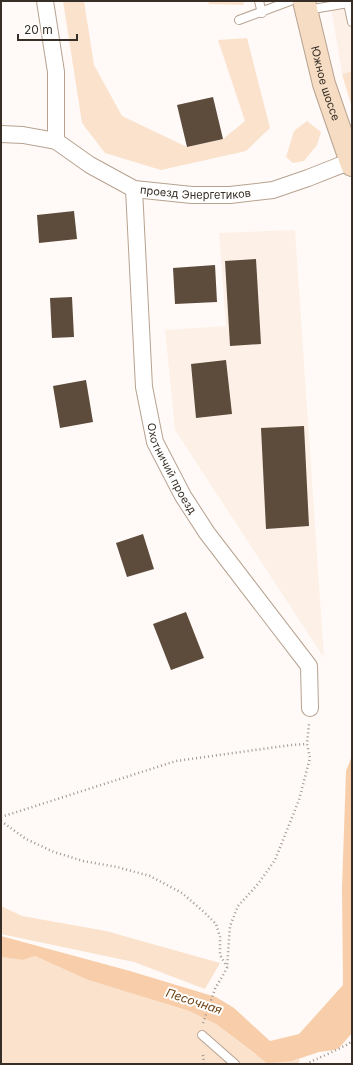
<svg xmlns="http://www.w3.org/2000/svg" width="353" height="1065" viewBox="0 0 353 1065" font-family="Inter,sans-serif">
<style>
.built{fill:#fdf1e7}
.green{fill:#fae2cd}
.water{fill:#f8ceaa}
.building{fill:#5d4b3b}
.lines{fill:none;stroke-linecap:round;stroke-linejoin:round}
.lane-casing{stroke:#b7a290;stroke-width:10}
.street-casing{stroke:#b7a290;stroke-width:18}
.secondary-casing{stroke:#b7a290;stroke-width:24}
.path{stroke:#9d9691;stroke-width:2.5;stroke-dasharray:1 3;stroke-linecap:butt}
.lane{stroke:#fff;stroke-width:8}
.street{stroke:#fff;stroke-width:16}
.secondary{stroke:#f5dcc3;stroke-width:22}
.labels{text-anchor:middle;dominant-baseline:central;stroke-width:4;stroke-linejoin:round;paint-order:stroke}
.street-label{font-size:11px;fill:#372f27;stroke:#fff}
.water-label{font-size:12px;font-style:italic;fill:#6f4313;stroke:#fff}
</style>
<rect width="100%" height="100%" fill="#fffaf7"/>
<path class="built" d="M 330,1 L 352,1 L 352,71 L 342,74 Z
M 295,230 L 324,658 L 175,430 L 165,330 L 226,326 L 219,233 Z"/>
<path class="green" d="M 63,1 L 84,1 L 94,65 L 122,116 L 187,147 L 223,139 L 245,121 L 218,40 L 247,38 L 270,128 L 246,151 L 161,170 L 105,153 L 82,123 Z
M 210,1 L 244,1 L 243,5 L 208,4 Z
M 352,71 L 352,108 L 342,74 Z
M 307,121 L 321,132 L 317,145 L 304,161 L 293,163 L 286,157 L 294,131 Z
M 1,906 L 22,916 L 106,931 L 220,963 L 205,989 L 134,962 L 1,934 Z
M 35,956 L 88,980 L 189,1011 L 216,1024 L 256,1055 L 292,1061 L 300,1059 L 298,1064 L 1,1064 L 1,957 L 23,960 Z"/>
<path class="water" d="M 352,756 L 352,1033 L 339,1048 L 334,1050 L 319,1052 L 292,1061 L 267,1063 L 216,1024 L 189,1011 L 88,980 L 35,956 L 23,960 L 1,957 L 1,936 L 130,971 L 216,997 L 234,1008 L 270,1041 L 299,1034 L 343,985 L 342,888 L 346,771 Z"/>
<path class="building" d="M 213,97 L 223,139 L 187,147 L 177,105 Z
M 74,211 L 77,239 L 39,243 L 37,215 Z
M 256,259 L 261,344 L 230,346 L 225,261 Z
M 215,265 L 217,302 L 175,304 L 173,268 Z
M 72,297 L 74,337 L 52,338 L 50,298 Z
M 226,360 L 232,414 L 196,418 L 191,364 Z
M 86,380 L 93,422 L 60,428 L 53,386 Z
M 304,426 L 309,526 L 266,529 L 261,428 Z
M 143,534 L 154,569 L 127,577 L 116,543 Z
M 186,612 L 204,658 L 171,670 L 153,624 Z"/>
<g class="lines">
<g class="lane-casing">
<path id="lane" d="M 259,1 L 262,13
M 307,10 L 348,3 L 352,22
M 239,20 L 290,1
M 202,1035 L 235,1064"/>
</g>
<g class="street-casing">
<g id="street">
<path d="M 45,1 L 56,72 L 56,141"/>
<path id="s1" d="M 1,134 L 23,135 L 56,141 L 90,165 L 134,189 L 192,195 L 230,195 L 273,190 L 308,178 L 351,161"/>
<path id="s2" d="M 134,189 L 144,387 L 155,442 L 183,496 L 207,533 L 309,666 L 310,708"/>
</g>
</g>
<g class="secondary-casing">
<g id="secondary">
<path id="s3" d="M 304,1 L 324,84 L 352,165"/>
</g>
</g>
<path class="path" d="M 1,817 L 176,761 L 291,745 L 307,744
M 1,821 L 26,839 L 54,852 L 83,861 L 117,867 L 150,876 L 182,893 L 204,912 L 216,924 L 220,937 L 220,955 L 227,967
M 203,1023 L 215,989 L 227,968 L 230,926 L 238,906 L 258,884 L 275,860 L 299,800 L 310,758 L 307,744 L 309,724
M 203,1055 L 204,1064
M 306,1064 C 314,1060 349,1045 352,1041"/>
<use href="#lane" class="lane"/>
<use href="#street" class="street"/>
<use href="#secondary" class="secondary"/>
</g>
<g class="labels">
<g class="street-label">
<text stroke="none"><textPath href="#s3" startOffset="85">Южное шоссе</textPath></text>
<text stroke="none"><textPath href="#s1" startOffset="209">проезд Энергетиков</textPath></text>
<text stroke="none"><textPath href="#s2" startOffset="285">Охотничий проезд</textPath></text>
</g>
<g class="water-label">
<text transform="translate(194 1001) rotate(18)">Песочная</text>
</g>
</g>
<rect width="353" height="1065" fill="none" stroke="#372f27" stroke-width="4"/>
<path d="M18 34v6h59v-6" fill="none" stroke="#372f27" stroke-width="2"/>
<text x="24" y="34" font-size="12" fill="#372f27" stroke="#ffffff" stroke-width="3" paint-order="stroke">20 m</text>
</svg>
